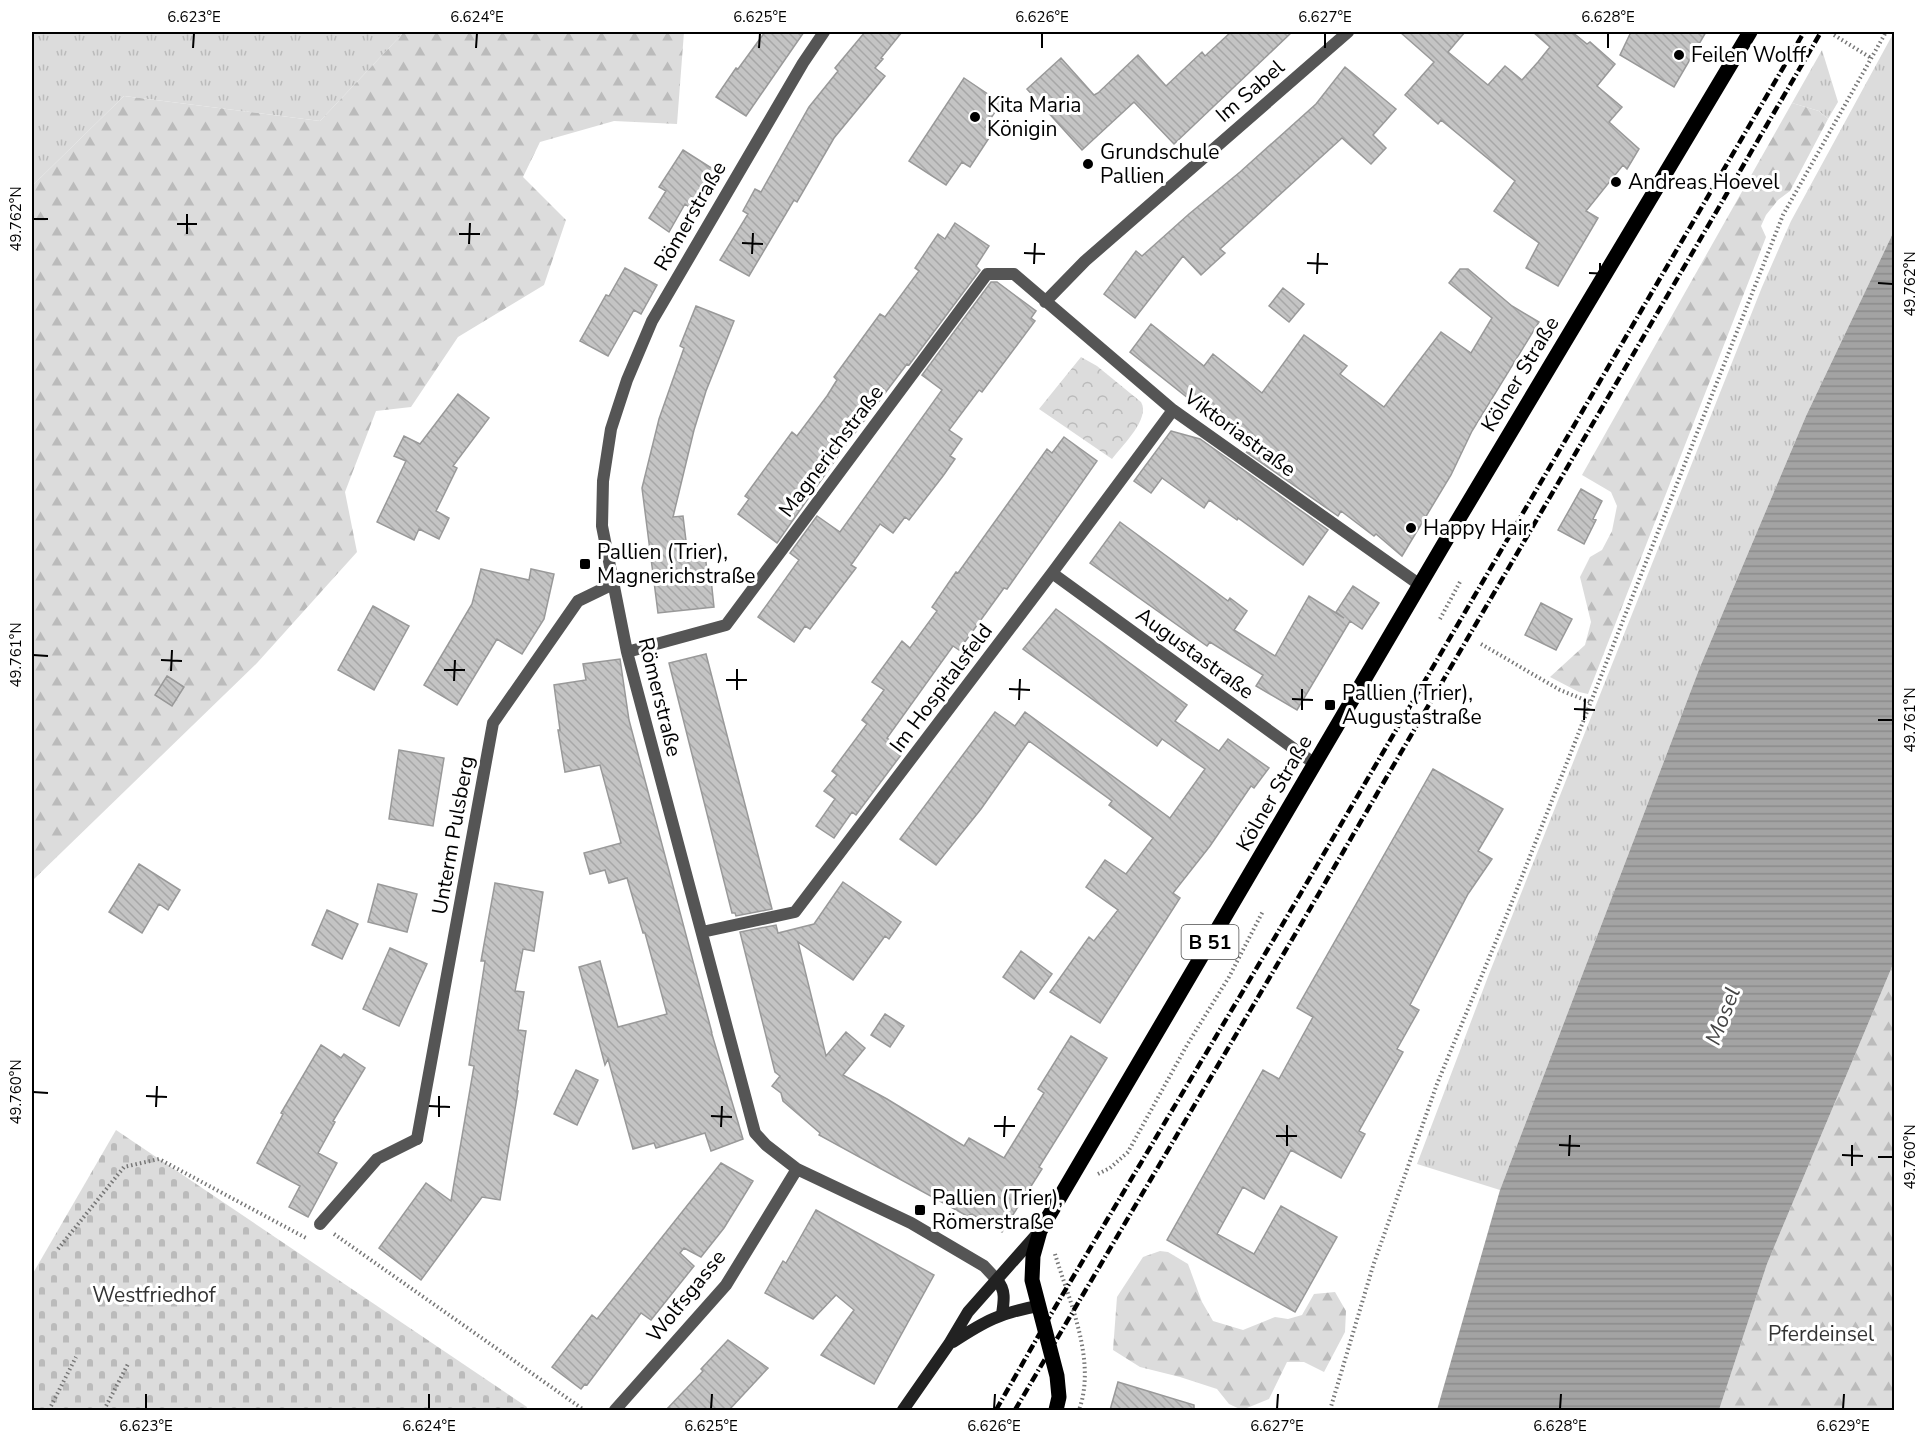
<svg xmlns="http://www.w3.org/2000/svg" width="1926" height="1442" viewBox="0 0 1926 1442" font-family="'Nunito Sans',sans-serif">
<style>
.grass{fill:url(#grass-tufts)}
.forest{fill:url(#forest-firs)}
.cemetery{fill:url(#cemetery-stones)}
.park{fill:url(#park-crowns)}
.water{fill:url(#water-rules)}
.building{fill:url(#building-back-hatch);stroke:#999;stroke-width:1.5}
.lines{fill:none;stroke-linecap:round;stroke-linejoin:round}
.path{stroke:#777;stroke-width:4;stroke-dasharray:1.5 3;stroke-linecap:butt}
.lane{stroke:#555;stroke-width:12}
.street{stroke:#555;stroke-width:12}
.secondary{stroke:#222;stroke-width:12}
.primary{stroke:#000;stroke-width:15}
.rail{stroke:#000;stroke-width:4.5;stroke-dasharray:9 3 1.5 3;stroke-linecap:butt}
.ticks{fill:none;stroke:#000;stroke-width:2}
.poi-dot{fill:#000;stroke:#fff;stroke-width:2}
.labels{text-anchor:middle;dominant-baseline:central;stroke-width:6;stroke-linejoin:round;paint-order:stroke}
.shield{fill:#fff;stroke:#4c4c4c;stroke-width:1.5}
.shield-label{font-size:20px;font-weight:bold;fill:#000}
.poi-label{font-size:21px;fill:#000;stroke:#fff;text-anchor:start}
.street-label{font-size:21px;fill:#000;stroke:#fff}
.park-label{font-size:21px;fill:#333;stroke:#fff}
.water-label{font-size:22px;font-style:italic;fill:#444;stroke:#fff}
.neatline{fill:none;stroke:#000;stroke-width:2}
.ticks-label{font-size:15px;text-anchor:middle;fill:#000}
</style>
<defs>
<pattern id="grass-tufts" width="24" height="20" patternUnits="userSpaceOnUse" patternTransform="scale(1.5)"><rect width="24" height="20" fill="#dcdcdc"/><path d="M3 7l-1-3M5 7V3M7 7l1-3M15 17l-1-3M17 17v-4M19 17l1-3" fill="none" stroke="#bbb"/></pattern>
<pattern id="forest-firs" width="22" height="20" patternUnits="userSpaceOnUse" patternTransform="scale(1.5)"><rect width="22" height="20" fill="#dcdcdc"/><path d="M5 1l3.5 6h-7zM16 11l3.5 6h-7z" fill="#bbb"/></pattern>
<pattern id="cemetery-stones" width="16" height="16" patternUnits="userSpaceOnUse" patternTransform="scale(1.5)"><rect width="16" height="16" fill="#dcdcdc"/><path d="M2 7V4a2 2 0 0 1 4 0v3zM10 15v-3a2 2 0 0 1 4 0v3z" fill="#bbb"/></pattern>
<pattern id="park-crowns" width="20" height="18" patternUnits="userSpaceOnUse" patternTransform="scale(1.5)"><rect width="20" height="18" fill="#dcdcdc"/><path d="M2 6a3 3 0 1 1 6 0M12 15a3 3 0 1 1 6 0" fill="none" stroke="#bbb"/></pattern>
<pattern id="water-rules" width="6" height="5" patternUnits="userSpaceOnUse" patternTransform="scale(1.5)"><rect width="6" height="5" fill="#a3a3a3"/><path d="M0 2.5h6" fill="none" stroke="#8b8b8b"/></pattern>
<pattern id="building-back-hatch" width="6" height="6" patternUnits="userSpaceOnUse" patternTransform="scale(1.5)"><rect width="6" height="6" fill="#c4c4c4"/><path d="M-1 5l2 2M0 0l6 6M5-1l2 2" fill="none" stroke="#a7a7a7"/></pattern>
</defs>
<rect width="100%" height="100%" fill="#fff"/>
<path class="grass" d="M 32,32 L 404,32 L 320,121 L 124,96 L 32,186 Z
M 1894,32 L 1894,231 L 1806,416 L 1700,667 L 1500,1190 L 1417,1164 L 1489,974 L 1762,287 L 1791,221 Z
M 1822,50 L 1838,102 L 1828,119 L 1819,111 L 1792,103 Z"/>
<path class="forest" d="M 404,32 L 684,32 L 677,124 L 614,121 L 540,142 L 523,177 L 566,220 L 544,285 L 458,337 L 411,407 L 376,411 L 345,492 L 357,552 L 257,663 L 32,881 L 32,186 L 124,96 L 320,121 Z
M 1792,103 L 1819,111 L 1828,119 L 1790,191 L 1778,200 L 1766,215 L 1761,226 L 1766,237 L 1588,694 L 1579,692 L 1550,677 L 1585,645 L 1591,622 L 1580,577 L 1590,557 L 1602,550 L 1612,531 L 1617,506 L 1611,492 L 1582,475 Z
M 1894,962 L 1894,1410 L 1719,1410 L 1767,1264 Z
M 1160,1251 L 1168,1252 L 1188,1264 L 1202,1302 L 1213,1321 L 1243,1330 L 1275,1317 L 1288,1319 L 1302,1315 L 1314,1294 L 1335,1292 L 1346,1311 L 1345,1332 L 1324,1372 L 1304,1362 L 1287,1362 L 1269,1399 L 1242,1410 L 1229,1404 L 1217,1389 L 1180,1377 L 1140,1367 L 1113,1350 L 1117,1297 L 1143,1257 Z"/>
<path class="cemetery" d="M 116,1130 L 527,1407 L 526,1410 L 32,1410 L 32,1275 Z"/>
<path class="park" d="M 1081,357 L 1097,366 L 1141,402 C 1151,418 1122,446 1112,459 L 1039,409 Z"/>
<path class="water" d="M 1894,231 L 1894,962 L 1767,1264 L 1719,1410 L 1437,1410 L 1500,1190 L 1700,667 L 1806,416 Z"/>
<path class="building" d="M 765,32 L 804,32 L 746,116 L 716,97 L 736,68 L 738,69 Z
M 865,32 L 902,32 L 881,58 L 883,59 L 875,68 L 885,76 L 834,138 L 797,202 L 794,200 L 749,276 L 720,260 L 748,214 L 743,211 L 755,189 L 761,192 L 809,107 L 838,71 L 835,68 Z
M 1231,32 L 1292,32 L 1174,144 L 1134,102 L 1082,150 L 1027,89 L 1061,58 L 1094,95 L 1098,93 L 1138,55 L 1166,86 L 1202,52 L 1205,56 Z
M 1400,32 L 1465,32 L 1448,52 L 1488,85 L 1505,66 L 1522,80 L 1538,62 L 1550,47 L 1533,32 L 1572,32 L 1587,44 L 1590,42 L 1615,64 L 1597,86 L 1622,107 L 1609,122 L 1639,149 L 1627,169 L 1623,165 L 1586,211 L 1598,218 L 1558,286 L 1526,268 L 1539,243 L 1494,211 L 1515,181 L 1441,120 L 1438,124 L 1405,95 L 1434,62 Z
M 1631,32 L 1706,32 L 1674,87 L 1620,55 Z
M 1345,67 L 1396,109 L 1373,135 L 1386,148 L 1371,164 L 1342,138 L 1220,249 L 1225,253 L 1201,275 L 1183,256 L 1135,318 L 1104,294 L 1136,251 L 1142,256 L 1189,214 L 1240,172 L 1316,104 Z
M 964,78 L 1001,103 L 985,127 L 993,132 L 970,167 L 962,162 L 946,185 L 909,161 Z
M 683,150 L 713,169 L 689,207 L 685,204 L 669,232 L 649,218 L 666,191 L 659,187 Z
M 955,223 L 989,246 L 976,266 L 980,270 L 909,365 L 907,364 L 845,446 L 777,543 L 738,514 L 749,499 L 745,496 L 792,432 L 797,436 L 827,396 L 837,380 L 834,377 L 880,314 L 885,317 L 919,271 L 915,268 L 938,234 L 945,239 Z
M 625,268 L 657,285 L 641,314 L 634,310 L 608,356 L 580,341 L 606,295 L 609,296 Z
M 1460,269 L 1468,269 L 1512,306 L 1539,322 L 1472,431 L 1451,475 L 1402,556 L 1376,534 L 1374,536 L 1341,511 L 1338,516 L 1246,452 L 1261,456 L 1130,352 L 1151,324 L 1204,366 L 1213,354 L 1262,393 L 1304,335 L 1347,366 L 1340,374 L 1384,407 L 1441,332 L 1471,353 L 1492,318 L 1449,283 Z
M 991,282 L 997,282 L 1036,311 L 1031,318 L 1035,321 L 982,392 L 979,390 L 949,430 L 962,439 L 950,456 L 955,459 L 943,476 L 909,520 L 905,517 L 893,533 L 880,524 L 851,565 L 856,568 L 843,585 L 810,629 L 805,626 L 794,642 L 758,617 L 799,560 L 790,553 L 817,516 L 840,532 L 942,390 L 922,375 Z
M 1283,288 L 1304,304 L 1289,322 L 1269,306 Z
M 696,306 L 734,321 L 706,391 L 694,430 L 673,517 L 683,516 L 687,549 L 704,546 L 708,579 L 711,579 L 714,607 L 658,613 L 642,488 L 659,419 L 684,348 L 680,346 Z
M 458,394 L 489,418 L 453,466 L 457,468 L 436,511 L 449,518 L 439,539 L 419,529 L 414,540 L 377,522 L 406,461 L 394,456 L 404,436 L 420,444 Z
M 1171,431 L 1200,439 L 1328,530 L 1303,565 L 1238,518 L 1237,520 L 1209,500 L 1204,508 L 1162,478 L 1151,493 L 1134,481 Z
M 1064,437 L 1097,461 L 1007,589 L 1004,588 L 959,650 L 953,646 L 887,738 L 904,751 L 856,815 L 852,812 L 834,838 L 816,826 L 835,799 L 824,791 L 837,775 L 832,771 L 867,724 L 862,720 L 884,690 L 872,682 L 902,641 L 910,648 L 937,611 L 932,607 L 956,572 L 958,573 L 1047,449 L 1052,453 Z
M 1581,489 L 1602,501 L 1593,519 L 1596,520 L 1584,544 L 1558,530 Z
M 1120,522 L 1228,601 L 1230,598 L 1247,611 L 1234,630 L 1275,656 L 1309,596 L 1344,618 L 1336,612 L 1353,586 L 1379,603 L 1362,629 L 1350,621 L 1297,710 L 1256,686 L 1263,675 L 1210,642 L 1207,646 L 1090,563 Z
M 481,569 L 529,580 L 531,569 L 554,574 L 544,619 L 522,654 L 497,639 L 457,705 L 424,685 L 472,604 Z
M 1541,603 L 1572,619 L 1556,650 L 1525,635 Z
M 373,606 L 409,626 L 374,690 L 338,670 Z
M 1056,609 L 1187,705 L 1175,721 L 1219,751 L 1228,739 L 1269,768 L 1254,788 L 1251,786 L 1210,846 L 1173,893 L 1180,898 L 1100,1023 L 1050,992 L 1089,937 L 1094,941 L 1118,910 L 1086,887 L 1105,860 L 1126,874 L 1153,838 L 1109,805 L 1112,801 L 1029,741 L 981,809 L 936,865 L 900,839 L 995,712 L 1015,726 L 1025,712 L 1170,818 L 1205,769 L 1162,739 L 1157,746 L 1023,649 Z
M 706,654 L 772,909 L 736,916 L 735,913 L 732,913 L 669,663 Z
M 620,659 L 629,720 L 712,1033 L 711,1031 L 743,1139 L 711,1151 L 705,1133 L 656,1148 L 654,1143 L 633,1149 L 608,1059 L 605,1065 L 579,967 L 600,961 L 618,1027 L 667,1014 L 645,933 L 643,933 L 627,878 L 609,883 L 605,870 L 590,874 L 584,853 L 621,843 L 600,765 L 565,772 L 558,730 L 560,730 L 554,685 L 586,680 L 583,664 Z
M 167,676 L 184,687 L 172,706 L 155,695 Z
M 399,750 L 444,758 L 433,826 L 389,819 Z
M 1433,769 L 1503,809 L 1478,851 L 1492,859 L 1468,894 L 1410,1005 L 1419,1010 L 1397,1049 L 1403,1052 L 1359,1131 L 1365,1134 L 1341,1178 L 1291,1150 L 1264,1199 L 1243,1187 L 1217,1234 L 1254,1254 L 1281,1206 L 1337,1237 L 1295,1312 L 1167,1240 L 1263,1070 L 1279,1079 L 1297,1046 L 1313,1017 L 1297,1008 Z
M 139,864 L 180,890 L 168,910 L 159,904 L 142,933 L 109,912 Z
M 843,882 L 901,922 L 889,939 L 885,936 L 853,980 L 798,942 L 826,1056 L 846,1032 L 865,1048 L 843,1075 L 887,1099 L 964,1146 L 969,1138 L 1004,1158 L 1044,1093 L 1038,1089 L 1071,1036 L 1107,1058 L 1039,1167 L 1042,1169 L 1002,1232 L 972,1214 L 967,1216 L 819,1135 L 820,1133 L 783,1101 L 781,1093 L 772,1086 L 780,1076 L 775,1072 L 740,932 L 776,925 L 778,933 L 814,924 Z
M 495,883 L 543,892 L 534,951 L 523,949 L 515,991 L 524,992 L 518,1030 L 526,1031 L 517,1091 L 518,1091 L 500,1200 L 482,1197 L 421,1280 L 379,1248 L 426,1183 L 451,1201 L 474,1066 L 469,1065 L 485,961 L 481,961 Z
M 378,884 L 417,894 L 407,932 L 368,922 Z
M 327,910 L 358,924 L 342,959 L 312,945 Z
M 390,948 L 427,964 L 399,1026 L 363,1009 Z
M 1021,951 L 1052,974 L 1034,999 L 1003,977 Z
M 885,1014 L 904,1026 L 890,1047 L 871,1035 Z
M 321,1045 L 341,1058 L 344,1054 L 365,1068 L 333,1121 L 335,1122 L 318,1153 L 337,1163 L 308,1217 L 289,1207 L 300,1186 L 257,1163 L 283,1114 L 281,1113 Z
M 576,1070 L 598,1080 L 577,1125 L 554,1114 Z
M 721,1163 L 753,1181 L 724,1228 L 701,1257 L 684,1248 L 680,1253 L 694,1266 L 651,1320 L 641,1313 L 587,1385 L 585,1384 L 581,1389 L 552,1367 L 592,1315 L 597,1319 Z
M 816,1210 L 934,1275 L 874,1384 L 821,1355 L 854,1310 L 836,1295 L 813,1319 L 765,1293 L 783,1261 L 786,1263 Z
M 728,1340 L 768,1368 L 729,1410 L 666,1410 L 703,1371 L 701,1369 Z
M 1118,1382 L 1194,1405 L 1194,1410 L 1110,1410 Z"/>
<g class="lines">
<path class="path" d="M 1834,35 L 1871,58
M 1440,619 L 1461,580
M 1481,644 L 1560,690 L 1590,702
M 1098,1174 L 1110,1168 L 1128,1152 L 1187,1045 L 1229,977 L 1263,911
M 334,1234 L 584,1410
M 58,1249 L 124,1167 L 159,1159 L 306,1238
M 1055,1254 C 1069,1301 1097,1360 1079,1410
M 49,1410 L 76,1357
M 104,1410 L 128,1364
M 1330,1410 L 1373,1266 L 1437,1084 L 1506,917 L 1783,215 L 1886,32"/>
<path class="lane" d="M 320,1224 L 377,1159 L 417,1139"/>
<path class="street" d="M 824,32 L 803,63 L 652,321 L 627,380 L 611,429 L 603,481 L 602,526 L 627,652 L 755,1133 L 766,1145 L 797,1169 L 911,1223 L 984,1266 L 997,1280
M 1045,302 L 1085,261 L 1348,32
M 1052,573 L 1315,764
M 627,652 L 726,625 L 987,274 L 1014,274 L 1173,410 L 1420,585
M 702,932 L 795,912 L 1052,573 L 1173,410
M 417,1139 L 493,723 L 578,601 L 613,584
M 615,1410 L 726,1285 L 797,1169"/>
<path class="secondary" d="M 997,1280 C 1006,1290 1004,1301 1002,1314
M 953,1342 C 985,1321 1000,1313 1038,1306
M 903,1410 L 949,1344 L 968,1312 L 1038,1233"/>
<path class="primary" d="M 1056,1410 L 1059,1397 L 1057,1376 L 1032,1280 L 1033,1256 L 1040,1231 L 1455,525 L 1750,32"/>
<path class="rail" d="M 996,1410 L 1044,1326 L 1281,927 L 1804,32
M 1015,1410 L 1297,931 L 1821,32"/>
</g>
<path class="ticks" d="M 193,48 L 194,33M 476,48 L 477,33M 759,48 L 760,33M 1042,48 L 1042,33M 1325,48 L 1325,33M 1608,48 L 1608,33M 33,219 L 48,219M 177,224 L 197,224M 187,234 L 187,214M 459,234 L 480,234M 742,243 L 763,244M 469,244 L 470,223M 1024,253 L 1045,254M 752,254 L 753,233M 1307,263 L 1328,264M 1034,264 L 1035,243M 1589,273 L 1610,274M 1317,274 L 1318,253M 1878,283 L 1893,284M 1600,284 L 1600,263M 33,655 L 48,656M 161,660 L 182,661M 444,670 L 465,670M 171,671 L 172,650M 726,680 L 747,680M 454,681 L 455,660M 1009,689 L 1030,690M 737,690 L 737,669M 1292,699 L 1313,700M 1019,700 L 1020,679M 1574,709 L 1595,710M 1302,710 L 1302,689M 1584,720 L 1585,699M 1878,720 L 1893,720M 33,1092 L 48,1093M 146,1096 L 167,1097M 429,1106 L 450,1107M 156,1107 L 157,1086M 711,1116 L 732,1117M 439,1117 L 439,1096M 994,1126 L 1015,1126M 721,1127 L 722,1106M 1276,1136 L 1297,1136M 1004,1137 L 1005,1116M 1559,1145 L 1580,1146M 1287,1146 L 1287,1125M 1842,1155 L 1863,1156M 1569,1156 L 1570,1135M 1878,1157 L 1893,1157M 1852,1166 L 1852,1145M 146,1409 L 146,1394M 429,1409 L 429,1394M 711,1409 L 712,1394M 994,1409 L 995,1394M 1277,1409 L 1278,1394M 1560,1409 L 1561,1394M 1843,1409 L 1844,1394"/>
<g class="poi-dot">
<circle cx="1679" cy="55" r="6"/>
<circle cx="975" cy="117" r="6"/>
<circle cx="1088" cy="164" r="6"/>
<circle cx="1616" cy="182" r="6"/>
<circle cx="1411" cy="528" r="6"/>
<rect x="579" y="558" width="12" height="12" rx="3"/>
<rect x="1324" y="699" width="12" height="12" rx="3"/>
<rect x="914" y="1204" width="12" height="12" rx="3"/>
</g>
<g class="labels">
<rect class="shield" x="1181.5" y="925" width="57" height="34" rx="4.5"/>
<g class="shield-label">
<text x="1210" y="942">B 51</text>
</g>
<g class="poi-label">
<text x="1691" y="55">Feilen Wolff</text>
<text x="987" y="105">Kita Maria<tspan x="987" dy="24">Königin</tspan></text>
<text x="1100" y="152">Grundschule<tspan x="1100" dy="24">Pallien</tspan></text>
<text x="1628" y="182">Andreas Hoevel</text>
<text x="1423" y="528">Happy Hair</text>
<text x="597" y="552">Pallien (Trier),<tspan x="597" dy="24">Magnerichstraße</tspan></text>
<text x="1342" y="693">Pallien (Trier),<tspan x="1342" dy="24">Augustastraße</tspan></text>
<text x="932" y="1198">Pallien (Trier),<tspan x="932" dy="24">Römerstraße</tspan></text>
</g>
<g class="street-label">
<text transform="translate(1250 91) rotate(-41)">Im Sabel</text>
<text transform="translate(690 216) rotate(-60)">Römerstraße</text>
<text transform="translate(1520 374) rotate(-59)">Kölner Straße</text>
<text transform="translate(1240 433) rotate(36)">Viktoriastraße</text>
<text transform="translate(831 451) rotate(-53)">Magnerichstraße</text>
<text transform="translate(1195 653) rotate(36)">Augustastraße</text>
<text transform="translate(941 688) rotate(-53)">Im Hospitalsfeld</text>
<text transform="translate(660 697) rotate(76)">Römerstraße</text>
<text transform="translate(1274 793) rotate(-60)">Kölner Straße</text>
<text transform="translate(453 835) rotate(-80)">Unterm Pulsberg</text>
<text transform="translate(686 1296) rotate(-51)">Wolfsgasse</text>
</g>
<g class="park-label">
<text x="154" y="1295">Westfriedhof</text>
<text x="1821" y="1334">Pferdeinsel</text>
</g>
<g class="water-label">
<text transform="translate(1723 1016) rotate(-69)">Mosel</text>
</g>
</g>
<rect width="1926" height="1442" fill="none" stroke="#ffffff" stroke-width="66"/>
<rect x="33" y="33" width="1860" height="1376" class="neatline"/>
<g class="ticks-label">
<text x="194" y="22">6.623°E</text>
<text x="477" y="22">6.624°E</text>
<text x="760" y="22">6.625°E</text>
<text x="1042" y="22">6.626°E</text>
<text x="1325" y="22">6.627°E</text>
<text x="1608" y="22">6.628°E</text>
<text transform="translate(16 219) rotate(-90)" y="5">49.762°N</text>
<text transform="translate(1910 284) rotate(-90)" y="5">49.762°N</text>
<text transform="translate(16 655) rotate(-90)" y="5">49.761°N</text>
<text transform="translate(1910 720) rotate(-90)" y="5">49.761°N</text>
<text transform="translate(16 1092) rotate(-90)" y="5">49.760°N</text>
<text transform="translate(1910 1157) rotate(-90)" y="5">49.760°N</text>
<text x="146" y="1431">6.623°E</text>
<text x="429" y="1431">6.624°E</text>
<text x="711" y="1431">6.625°E</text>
<text x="994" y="1431">6.626°E</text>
<text x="1277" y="1431">6.627°E</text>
<text x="1560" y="1431">6.628°E</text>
<text x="1843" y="1431">6.629°E</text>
</g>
</svg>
